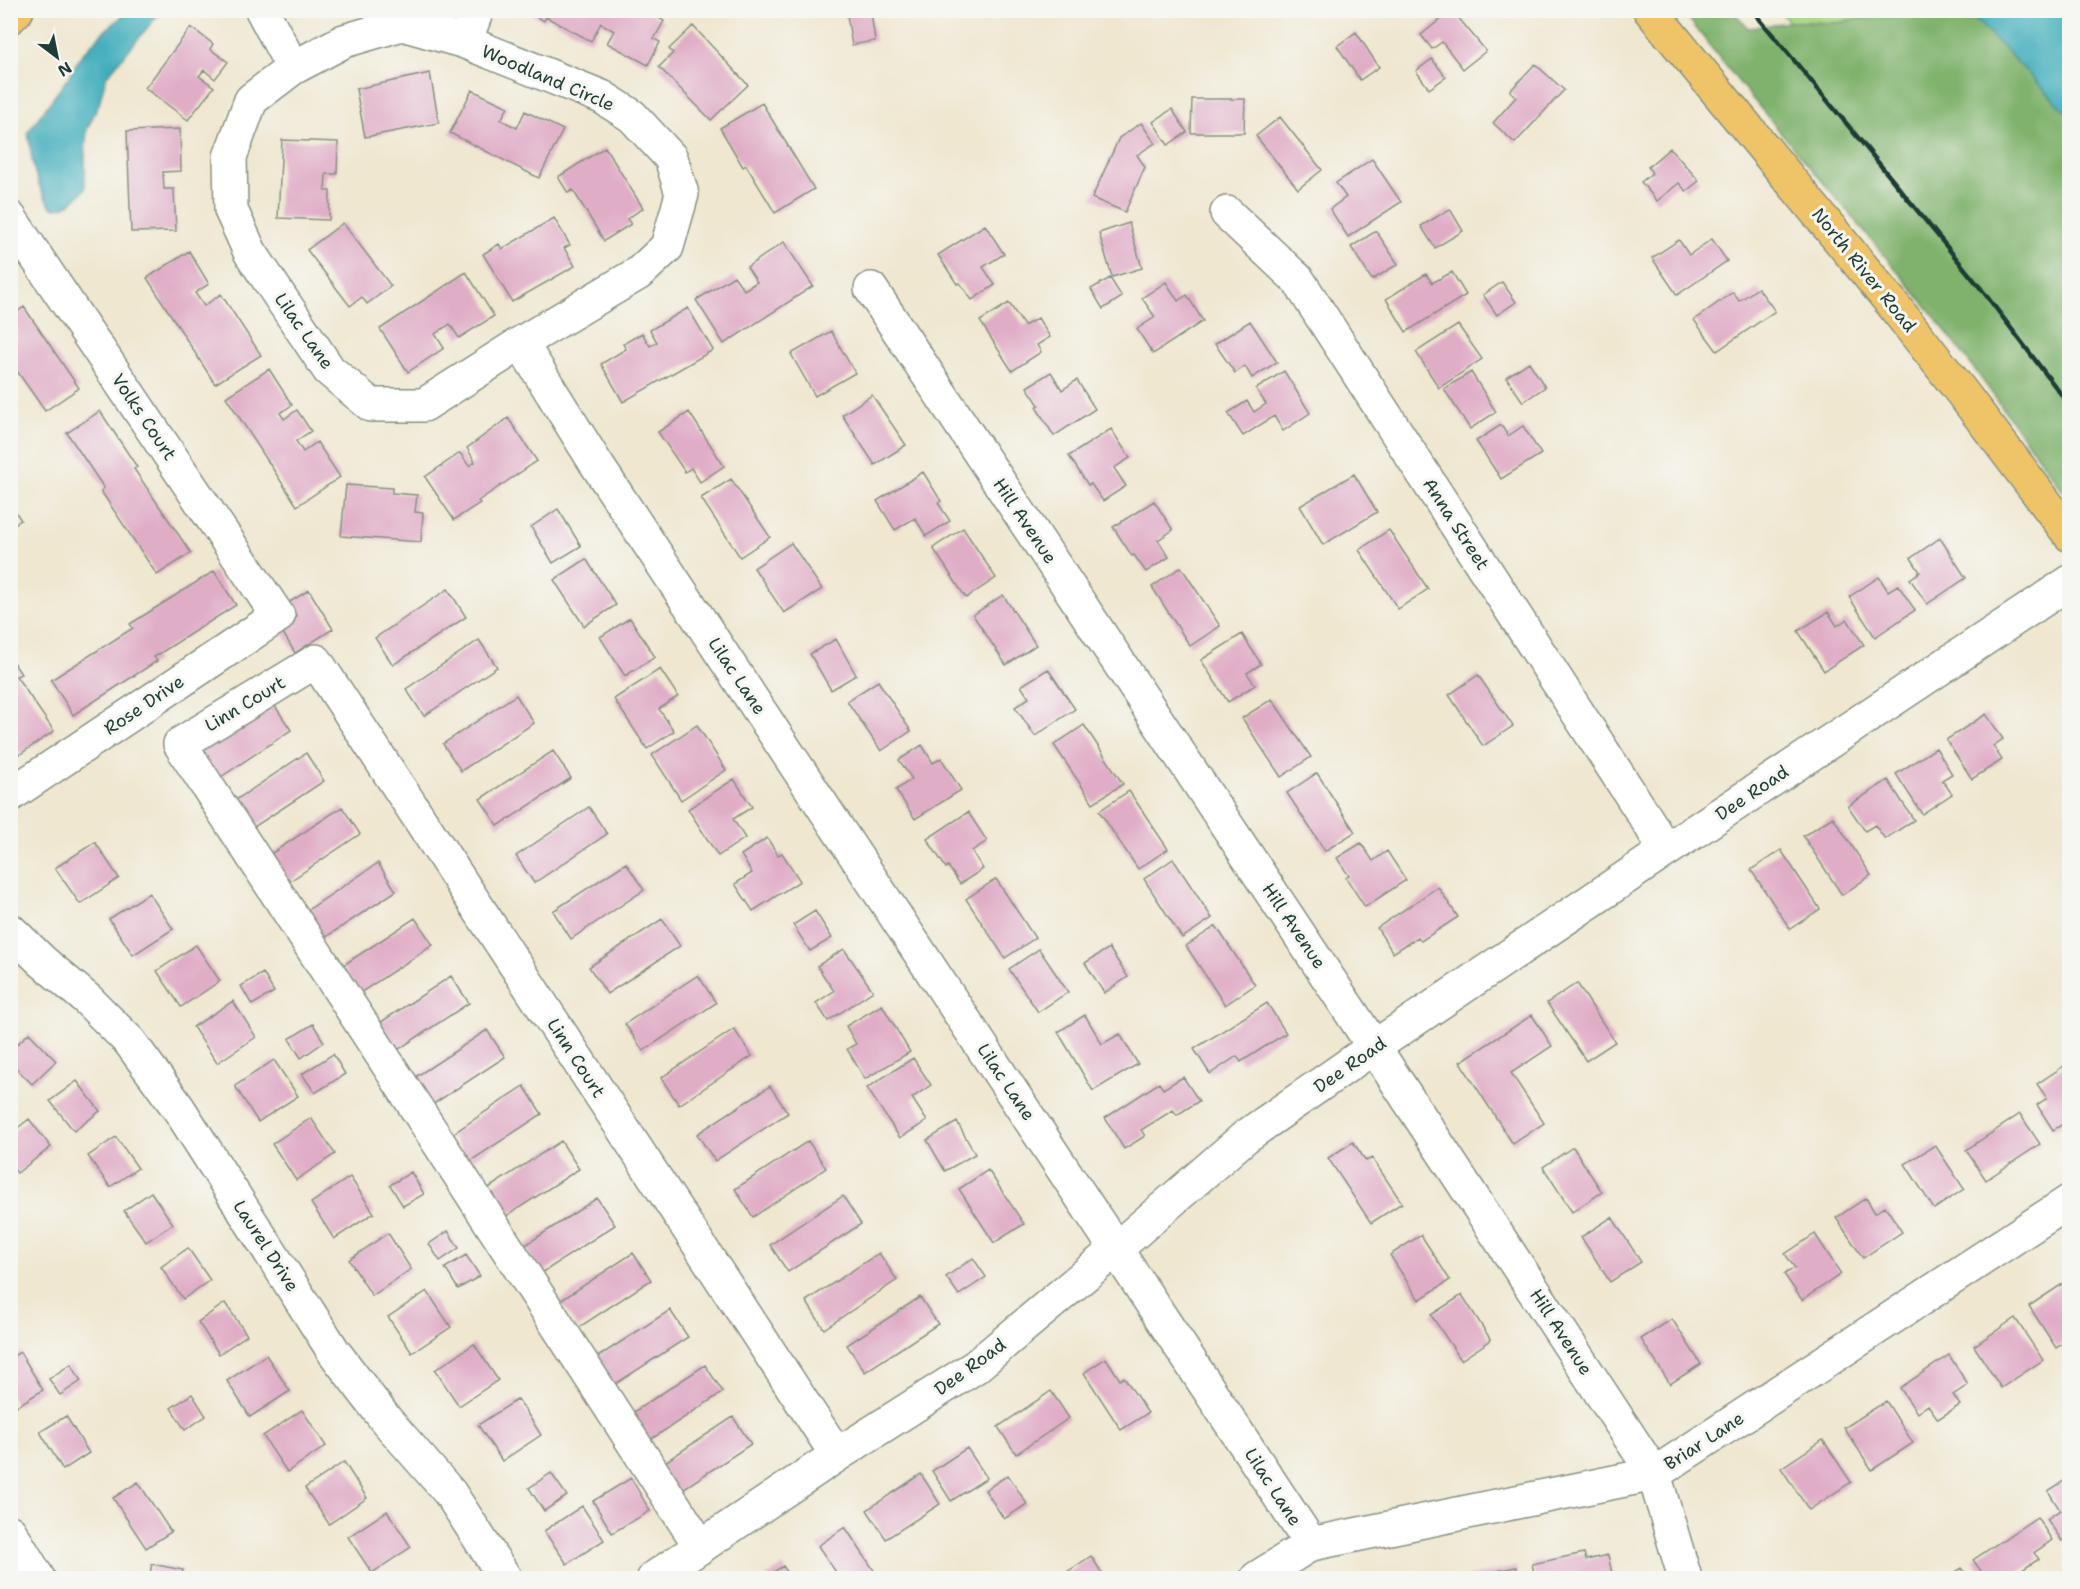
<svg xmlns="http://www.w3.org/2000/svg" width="2080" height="1589" viewBox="0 0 2080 1589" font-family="'Shantell Sans',sans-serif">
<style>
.green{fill:#a0d07e;stroke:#608659;stroke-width:1.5}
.forest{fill:#80b26d;stroke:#507850;stroke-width:1.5}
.water{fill:#3fadbc;stroke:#2f7578;stroke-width:1.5}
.building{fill:#e0adc7}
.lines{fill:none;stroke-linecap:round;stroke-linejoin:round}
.minor-casing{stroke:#879282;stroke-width:36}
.major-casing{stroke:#879282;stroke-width:36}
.minor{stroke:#fff;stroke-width:33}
.major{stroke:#efc469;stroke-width:33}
.rail{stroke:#1f3d34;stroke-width:4.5}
.labels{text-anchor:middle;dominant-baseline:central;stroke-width:6;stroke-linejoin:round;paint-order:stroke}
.street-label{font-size:18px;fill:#1f3d34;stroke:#f6f6f2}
</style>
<rect width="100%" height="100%" fill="#f6f6f2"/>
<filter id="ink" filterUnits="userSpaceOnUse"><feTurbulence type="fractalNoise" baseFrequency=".0167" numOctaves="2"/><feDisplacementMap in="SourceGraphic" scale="12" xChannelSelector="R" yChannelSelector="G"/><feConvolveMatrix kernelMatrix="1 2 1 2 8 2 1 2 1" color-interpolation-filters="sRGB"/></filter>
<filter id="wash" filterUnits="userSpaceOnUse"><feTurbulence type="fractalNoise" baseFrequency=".008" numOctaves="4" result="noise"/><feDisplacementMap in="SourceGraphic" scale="24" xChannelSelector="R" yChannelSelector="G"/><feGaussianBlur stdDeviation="1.35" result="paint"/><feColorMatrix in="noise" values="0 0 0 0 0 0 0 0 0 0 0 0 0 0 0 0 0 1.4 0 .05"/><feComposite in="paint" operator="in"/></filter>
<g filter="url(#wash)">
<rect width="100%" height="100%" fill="#efe7d0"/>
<path class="green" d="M 1780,11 L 1894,11 L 1838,23 L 1789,22 Z"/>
<path class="forest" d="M 1683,11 L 1733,11 L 1748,28 L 1789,22 L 1838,23 L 1894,11 L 1968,11 L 2069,115 L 2069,498 C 2024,440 1983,378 1937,320 C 1854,215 1763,117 1683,11 Z"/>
<path class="water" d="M 129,11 L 165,11 L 158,15 L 106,77 L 99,104 L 87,129 L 85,152 L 85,189 C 75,200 68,209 52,208 C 34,183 32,162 28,132 L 68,78 L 80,57 L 103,32 Z
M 1968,11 L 2069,11 L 2069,115 L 1976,20 Z"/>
<g id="blocks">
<path class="building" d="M 524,10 L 645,10 L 664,21 L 654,39 L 660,42 L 648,65 L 607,43 L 614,31 L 601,23 L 591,41 L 546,17 L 544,21 Z
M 1452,10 L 1486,51 L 1463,69 L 1442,42 L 1432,49 L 1421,35 Z
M 871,12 L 875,41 L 852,45 L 847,15 Z
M 693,26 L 748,85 L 711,120 L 659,67 L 673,53 L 669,49 Z
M 191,27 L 213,44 L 210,49 L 228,62 L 215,79 L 204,70 L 199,76 L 214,87 L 188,120 L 145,88 Z
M 1356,32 L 1379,67 L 1360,80 L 1337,46 Z
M 1432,59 L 1446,77 L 1429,89 L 1416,71 Z
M 1535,64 L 1564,90 L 1515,143 L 1493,123 L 1516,97 L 1510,91 Z
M 430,73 L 439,123 L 365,137 L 356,89 Z
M 472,90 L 508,107 L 501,120 L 517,128 L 525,111 L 563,130 L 539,178 L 450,133 Z
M 1192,99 L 1245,99 L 1244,133 L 1191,133 Z
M 762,103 L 814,189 L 775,213 L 746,165 L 743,167 L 720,128 Z
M 1172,109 L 1187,132 L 1168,145 L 1153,122 Z
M 1280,117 L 1322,170 L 1298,189 L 1256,136 Z
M 1141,123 L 1155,143 L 1137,155 L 1145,167 L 1125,212 L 1092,198 L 1119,138 Z
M 180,129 L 181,171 L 163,172 L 164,189 L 174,189 L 176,231 L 131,232 L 127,131 Z
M 282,140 L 338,142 L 337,174 L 326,174 L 325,191 L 330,191 L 329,220 L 278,218 Z
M 605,147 L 643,208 L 627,219 L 631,224 L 604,241 L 573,190 L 568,193 L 558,177 Z
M 1670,148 L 1699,181 L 1686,191 L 1679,183 L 1657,201 L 1641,182 L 1652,173 L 1648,167 Z
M 1372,159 L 1401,202 L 1348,237 L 1330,209 L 1346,197 L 1336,183 Z
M 1450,209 L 1463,231 L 1435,248 L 1421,226 Z
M 554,218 L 570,245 L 564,248 L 575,266 L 512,302 L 483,254 L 499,244 L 502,249 Z
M 343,223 L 391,286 L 367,304 L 362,297 L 350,306 L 307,250 Z
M 1129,223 L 1142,268 L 1112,277 L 1099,233 Z
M 985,225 L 1004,254 L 983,267 L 995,285 L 972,300 L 960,283 L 957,284 L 938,255 Z
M 1376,231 L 1398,264 L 1372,280 L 1351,247 Z
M 1712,239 L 1727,261 L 1677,295 L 1652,258 L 1679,240 L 1689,255 Z
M 784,242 L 813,286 L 724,344 L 696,300 L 734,276 L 744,290 L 757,282 L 747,267 Z
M 189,251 L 209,284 L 195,293 L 204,306 L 221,294 L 261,355 L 215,384 L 147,278 Z
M 466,272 L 494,316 L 459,338 L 450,324 L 435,334 L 444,348 L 408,372 L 380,329 Z
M 1452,272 L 1466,295 L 1406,332 L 1386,299 L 1426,274 L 1432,283 Z
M 1110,278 L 1122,297 L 1103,309 L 1091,289 Z
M 1166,282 L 1178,301 L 1187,295 L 1203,321 L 1153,354 L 1137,329 L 1155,317 L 1142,298 Z
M 1502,282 L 1516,302 L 1497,315 L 1483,295 Z
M 1758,288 L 1775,311 L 1717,351 L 1694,320 L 1733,292 L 1739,301 Z
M 1009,303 L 1024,326 L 1038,318 L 1050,337 L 1037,345 L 1041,352 L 1012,371 L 980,321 Z
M 24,307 L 79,388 L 45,411 L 10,361 L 10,317 Z
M 688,308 L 713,350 L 623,402 L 601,364 L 626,349 L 623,344 L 642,333 L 650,346 L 657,342 L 650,330 Z
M 1250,321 L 1277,362 L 1252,378 L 1245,366 L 1235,373 L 1215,344 Z
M 1458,325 L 1482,359 L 1439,388 L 1416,352 Z
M 831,331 L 855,373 L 815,396 L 791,354 Z
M 1529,362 L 1545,387 L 1523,402 L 1506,377 Z
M 269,369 L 292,405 L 280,413 L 284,419 L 297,410 L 311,431 L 296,441 L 303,452 L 317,442 L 340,477 L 297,506 L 226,397 Z
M 1284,371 L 1310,413 L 1283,431 L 1274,416 L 1243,436 L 1228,413 L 1247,401 L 1254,412 L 1266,404 L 1256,389 Z
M 1051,372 L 1062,390 L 1077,380 L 1095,409 L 1054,436 L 1036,407 L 1039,405 L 1027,387 Z
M 1471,372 L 1496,412 L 1470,429 L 1444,389 Z
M 872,395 L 906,445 L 875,465 L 842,415 Z
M 100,411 L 137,467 L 134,469 L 191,553 L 157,575 L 101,491 L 104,488 L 67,433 Z
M 689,412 L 724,466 L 700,482 L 691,468 L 685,472 L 658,432 Z
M 508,418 L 537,461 L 478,501 L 480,503 L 454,520 L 425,477 L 460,453 L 469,466 L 475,462 L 467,448 Z
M 1501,425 L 1508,436 L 1523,426 L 1541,454 L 1501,479 L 1476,441 Z
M 1111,429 L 1130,458 L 1114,468 L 1126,486 L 1103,501 L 1091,484 L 1088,485 L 1069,456 Z
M 923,472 L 941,501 L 938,503 L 950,521 L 926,536 L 915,518 L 895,530 L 877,501 Z
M 1354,474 L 1377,512 L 1323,545 L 1300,506 Z
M 731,479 L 770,537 L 740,557 L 701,498 Z
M 346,485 L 392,488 L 392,493 L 417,495 L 415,512 L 423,513 L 421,542 L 341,536 Z
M 1154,501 L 1173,530 L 1158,540 L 1169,557 L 1146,572 L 1134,555 L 1132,556 L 1113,527 Z
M 10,504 L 21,520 L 10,527 Z
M 558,509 L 581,546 L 553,563 L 531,527 Z
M 963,528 L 996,578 L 966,598 L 933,548 Z
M 1389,530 L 1428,589 L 1398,609 L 1359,550 Z
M 1940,538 L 1966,578 L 1927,604 L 1910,579 L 1920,572 L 1911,558 Z
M 791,543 L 822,589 L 784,613 L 754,568 Z
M 586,559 L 616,605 L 584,626 L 554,580 Z
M 1181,567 L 1220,626 L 1190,646 L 1152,587 Z
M 214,571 L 236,605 L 154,657 L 157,661 L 73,715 L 51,680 L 133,628 L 130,624 Z
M 1879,577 L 1888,591 L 1898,585 L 1915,610 L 1875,637 L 1849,597 Z
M 448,589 L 466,617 L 393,665 L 375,638 Z
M 309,590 L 333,629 L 295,653 L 280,628 L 297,617 L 288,603 Z
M 1003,595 L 1036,645 L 1006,665 L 973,615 Z
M 1828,612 L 1837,626 L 1847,619 L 1864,645 L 1824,671 L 1798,631 Z
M 630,618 L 655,657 L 625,676 L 600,637 Z
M 1242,634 L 1261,664 L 1247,673 L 1255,685 L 1228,702 L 1201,660 Z
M 836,639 L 856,675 L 831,690 L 810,654 Z
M 479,640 L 497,667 L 424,716 L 406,689 Z
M 10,658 L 21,674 L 16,676 L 54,731 L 19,755 L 10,742 Z
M 660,669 L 678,696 L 659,709 L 674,731 L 647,749 L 614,699 Z
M 1048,669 L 1075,709 L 1035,736 L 1015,707 L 1029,698 L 1021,686 Z
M 1478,675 L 1513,726 L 1483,746 L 1449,695 Z
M 878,681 L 911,731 L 881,751 L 847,701 Z
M 516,695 L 534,723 L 461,771 L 443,744 Z
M 1272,699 L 1311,757 L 1281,777 L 1242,718 Z
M 273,703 L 291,730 L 218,779 L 200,751 Z
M 1986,714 L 2003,739 L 1993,746 L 2002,760 L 1972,779 L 1946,740 Z
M 697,725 L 726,770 L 681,800 L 652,755 Z
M 1084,725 L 1123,784 L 1093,803 L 1054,745 Z
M 922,745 L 933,763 L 941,758 L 961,790 L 915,819 L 896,790 L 912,779 L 899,760 Z
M 1936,748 L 1952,774 L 1942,780 L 1952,794 L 1922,814 L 1896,774 Z
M 553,751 L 571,778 L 498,826 L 480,799 Z
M 306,753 L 324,781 L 251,829 L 233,802 Z
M 1317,773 L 1355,832 L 1325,851 L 1287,793 Z
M 734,779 L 752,807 L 733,819 L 745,838 L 718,856 L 688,809 Z
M 1888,780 L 1914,820 L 1885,839 L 1875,825 L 1865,831 L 1848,806 Z
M 1129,791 L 1168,849 L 1138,869 L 1099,811 Z
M 342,807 L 360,834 L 287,883 L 269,855 Z
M 589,807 L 607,834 L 534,883 L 516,856 Z
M 968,812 L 987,841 L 972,851 L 983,869 L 960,884 L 948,866 L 946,868 L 927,839 Z
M 1833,817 L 1871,875 L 1842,895 L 1803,836 Z
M 767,838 L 778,855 L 782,853 L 800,881 L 753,911 L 735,884 L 752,873 L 741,855 Z
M 95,842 L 119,878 L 80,904 L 55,868 Z
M 1361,843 L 1373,861 L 1387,851 L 1406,880 L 1365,907 L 1346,878 L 1349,876 L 1337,858 Z
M 1781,850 L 1820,909 L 1790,929 L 1751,870 Z
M 1173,859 L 1212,918 L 1182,938 L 1144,879 Z
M 378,863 L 396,891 L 323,939 L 305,912 Z
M 626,863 L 644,890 L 571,939 L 553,911 Z
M 996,879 L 1035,938 L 1005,958 L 966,899 Z
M 1438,887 L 1458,917 L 1421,941 L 1418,937 L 1393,953 L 1377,928 Z
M 149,893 L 173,929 L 133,955 L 109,919 Z
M 815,911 L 832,938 L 810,951 L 793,925 Z
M 415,918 L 433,945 L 360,993 L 342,966 Z
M 662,919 L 680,946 L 607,994 L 589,967 Z
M 1216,926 L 1255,985 L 1225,1005 L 1186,946 Z
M 196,945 L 220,981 L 181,1007 L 157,971 Z
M 1109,948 L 1128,977 L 1104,993 L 1085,963 Z
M 844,949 L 873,991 L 828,1021 L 816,1003 L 834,991 L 817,966 Z
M 1039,949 L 1068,992 L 1038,1012 L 1009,969 Z
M 263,973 L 274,992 L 252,1005 L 241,986 Z
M 698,975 L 716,1003 L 643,1051 L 625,1024 Z
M 451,976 L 469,1003 L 396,1051 L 378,1024 Z
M 1577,983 L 1615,1042 L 1586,1061 L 1547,1003 Z
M 233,1001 L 256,1037 L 217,1063 L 193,1027 Z
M 1267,1003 L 1286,1033 L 1241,1062 L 1237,1056 L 1210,1074 L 1194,1049 Z
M 882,1005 L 910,1052 L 865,1079 L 847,1049 L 856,1044 L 846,1026 Z
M 1085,1015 L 1102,1044 L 1120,1034 L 1138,1064 L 1093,1091 L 1058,1032 Z
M 1532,1015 L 1552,1046 L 1511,1073 L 1544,1123 L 1513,1144 L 1460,1062 Z
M 313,1024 L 324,1042 L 301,1058 L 289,1039 Z
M 734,1029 L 752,1056 L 679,1105 L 661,1078 Z
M 487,1030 L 505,1057 L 432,1105 L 414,1078 Z
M 29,1033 L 56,1061 L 32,1084 L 10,1062 L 10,1051 Z
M 333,1054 L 345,1074 L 315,1093 L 302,1074 Z
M 913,1058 L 931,1085 L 912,1098 L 927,1121 L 900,1138 L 867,1088 Z
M 274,1060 L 298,1096 L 258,1122 L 235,1086 Z
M 2067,1064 L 2070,1068 L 2070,1120 L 2053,1130 L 2037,1105 L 2047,1098 L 2037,1084 Z
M 1183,1077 L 1199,1101 L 1177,1115 L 1173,1110 L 1141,1130 L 1145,1136 L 1124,1149 L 1105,1118 L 1159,1083 L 1163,1089 Z
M 77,1081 L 100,1111 L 74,1131 L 50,1101 Z
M 524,1086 L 542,1114 L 469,1162 L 451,1135 Z
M 770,1086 L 788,1113 L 715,1161 L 697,1134 Z
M 2020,1114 L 2040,1144 L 1986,1180 L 1966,1150 Z
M 311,1118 L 335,1154 L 296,1180 L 272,1144 Z
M 29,1119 L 51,1147 L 17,1173 L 10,1165 L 10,1134 Z
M 957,1122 L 975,1154 L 945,1171 L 927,1140 Z
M 116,1137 L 138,1168 L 110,1187 L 88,1156 Z
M 561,1141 L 579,1169 L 505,1217 L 487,1189 Z
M 808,1141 L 826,1168 L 753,1217 L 735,1189 Z
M 1353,1142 L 1366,1161 L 1372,1158 L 1402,1203 L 1371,1223 L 1328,1158 Z
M 1935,1145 L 1964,1189 L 1934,1209 L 1905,1164 Z
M 1573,1147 L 1602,1192 L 1572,1212 L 1543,1167 Z
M 988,1170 L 1024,1224 L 994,1243 L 959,1189 Z
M 411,1172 L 424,1194 L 403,1206 L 390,1185 Z
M 350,1177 L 374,1213 L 334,1239 L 311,1203 Z
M 151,1192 L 173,1224 L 146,1242 L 124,1211 Z
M 843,1196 L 861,1224 L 788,1272 L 770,1245 Z
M 597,1198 L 615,1225 L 542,1273 L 524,1246 Z
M 1866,1198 L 1875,1213 L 1885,1206 L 1902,1232 L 1863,1258 L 1836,1218 Z
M 1612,1217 L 1641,1262 L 1610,1282 L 1581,1237 Z
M 448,1231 L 459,1248 L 440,1261 L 429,1244 Z
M 388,1233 L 411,1269 L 372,1296 L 349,1260 Z
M 1815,1234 L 1841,1274 L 1802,1300 L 1784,1274 L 1795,1268 L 1785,1254 Z
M 1421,1235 L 1450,1280 L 1419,1300 L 1390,1255 Z
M 188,1248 L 210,1280 L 183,1299 L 161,1267 Z
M 633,1253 L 651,1280 L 578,1328 L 560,1301 Z
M 879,1253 L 897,1280 L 824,1329 L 806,1301 Z
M 466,1255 L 480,1276 L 458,1289 L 445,1268 Z
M 973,1258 L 986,1277 L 959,1295 L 946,1277 Z
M 2070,1279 L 2070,1339 L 2056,1348 L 2029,1306 Z
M 427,1291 L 451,1327 L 412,1353 L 388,1317 Z
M 1462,1295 L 1491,1340 L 1461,1360 L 1431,1315 Z
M 920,1297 L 938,1324 L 865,1372 L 847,1345 Z
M 225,1303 L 247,1335 L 219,1354 L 198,1322 Z
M 670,1310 L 688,1337 L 614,1385 L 596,1358 Z
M 2015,1318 L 2043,1360 L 2001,1388 L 1974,1346 Z
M 1672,1319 L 1701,1364 L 1670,1384 L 1641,1339 Z
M 474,1344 L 498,1380 L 459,1406 L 435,1370 Z
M 20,1352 L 43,1390 L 17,1406 L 10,1395 L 10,1358 Z
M 266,1355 L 290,1391 L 250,1417 L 227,1381 Z
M 1949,1355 L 1968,1385 L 1953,1395 L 1960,1405 L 1938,1419 L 1928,1405 L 1917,1413 L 1900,1388 Z
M 1106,1358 L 1120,1380 L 1124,1377 L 1148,1413 L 1121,1430 L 1084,1373 Z
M 71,1364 L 81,1381 L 60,1395 L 49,1379 Z
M 705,1365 L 723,1392 L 650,1440 L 632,1413 Z
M 1051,1391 L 1069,1418 L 1016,1454 L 998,1427 Z
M 192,1394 L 206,1416 L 185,1430 L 171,1408 Z
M 518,1399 L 541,1435 L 502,1461 L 478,1425 Z
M 1886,1401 L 1913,1443 L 1872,1470 L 1844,1428 Z
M 302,1410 L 326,1446 L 287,1472 L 263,1436 Z
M 66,1416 L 89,1453 L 63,1470 L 40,1432 Z
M 733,1417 L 751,1444 L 677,1493 L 659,1466 Z
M 1823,1440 L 1851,1482 L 1809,1510 L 1781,1468 Z
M 967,1448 L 987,1478 L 951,1501 L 932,1471 Z
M 344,1462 L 367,1498 L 329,1524 L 305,1488 Z
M 551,1473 L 567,1496 L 544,1511 L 529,1488 Z
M 921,1474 L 940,1504 L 886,1539 L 867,1510 Z
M 1008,1475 L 1027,1504 L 1004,1519 L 985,1490 Z
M 2070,1477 L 2070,1536 L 2062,1541 L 2047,1519 L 2060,1510 L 2048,1491 Z
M 631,1478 L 650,1511 L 612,1533 L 593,1501 Z
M 138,1482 L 171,1532 L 146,1548 L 113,1498 Z
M 582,1506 L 604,1540 L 567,1564 L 544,1531 Z
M 387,1511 L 411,1547 L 372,1573 L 348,1537 Z
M 2037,1517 L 2052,1540 L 2034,1553 L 2039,1559 L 2010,1578 L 1986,1578 L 1973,1560 Z
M 845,1527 L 879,1578 L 840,1578 L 818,1546 Z
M 1584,1553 L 1586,1560 L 1608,1555 L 1613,1578 L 1535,1578 L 1532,1564 Z
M 1091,1556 L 1105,1578 L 1058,1578 Z
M 152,1564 L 183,1570 L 181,1578 L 149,1578 Z
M 783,1566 L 791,1578 L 764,1578 Z
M 1516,1567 L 1518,1578 L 1466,1578 L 1466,1577 Z
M 1962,1568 L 1968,1578 L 1946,1578 Z"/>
</g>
</g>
<g filter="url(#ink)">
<use href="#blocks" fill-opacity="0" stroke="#879282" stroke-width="1.5"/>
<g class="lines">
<g class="minor-casing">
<path id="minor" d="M 262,10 L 293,68
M 402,24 L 465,42 L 602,97 L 632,116 L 671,158 L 682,194 L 667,247 L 639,273 L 521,343 L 424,405 L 371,405 L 329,370 L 250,252 L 231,210 L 230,157 L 251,100 L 293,68 L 344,41 Z
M 465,42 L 477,10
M 1227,213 L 1298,280 L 1651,826 L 1665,851
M 10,218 L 278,616 L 10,795
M 871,289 L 1374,1047 L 1654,1474 L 1685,1578
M 521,343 L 595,462 L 1311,1544
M 10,930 L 42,961 L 88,1000 L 130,1042 L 179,1109 L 334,1352 L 386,1420 L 450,1493 L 505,1578
M 10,1532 L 38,1578
M 701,1547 L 180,744 L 316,661 L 837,1455
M 654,1578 L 837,1455 L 975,1367 L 1116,1249 L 1245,1137 L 1374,1047 L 1665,851 L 2070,582
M 1257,1578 L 1311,1544 L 1654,1474 L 2070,1201"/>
</g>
<g class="major-casing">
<path id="major" d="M 1650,10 L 1890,301 L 1963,394 L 2070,535
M 10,17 L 17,10"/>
</g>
<use href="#minor" class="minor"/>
<use href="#major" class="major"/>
<path class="rail" d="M 1752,10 L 1846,123 L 1982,290 L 2070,406"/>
</g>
</g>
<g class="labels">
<g class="street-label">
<text transform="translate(548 78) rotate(23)">Woodland Circle</text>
<text transform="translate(1864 270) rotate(51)">North River Road</text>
<text transform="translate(304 331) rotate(55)">Lilac Lane</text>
<text transform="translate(144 417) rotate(56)">Volks Court</text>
<text transform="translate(1025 521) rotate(56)">Hill Avenue</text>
<text transform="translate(1456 524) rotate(57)">Anna Street</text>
<text transform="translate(737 676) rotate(56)">Lilac Lane</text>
<text transform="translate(245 704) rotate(-31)">Linn Court</text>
<text transform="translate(144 705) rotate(-34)">Rose Drive</text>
<text transform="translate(1752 793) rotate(-34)">Dee Road</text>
<text transform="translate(1294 926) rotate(56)">Hill Avenue</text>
<text transform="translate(576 1058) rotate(57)">Linn Court</text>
<text transform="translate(1350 1065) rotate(-35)">Dee Road</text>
<text transform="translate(1006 1082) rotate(56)">Lilac Lane</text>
<text transform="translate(266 1246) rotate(57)">Laurel Drive</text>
<text transform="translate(1561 1332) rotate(57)">Hill Avenue</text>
<text transform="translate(970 1367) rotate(-36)">Dee Road</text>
<text transform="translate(1704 1441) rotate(-33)">Briar Lane</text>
<text transform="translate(1273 1487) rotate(57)">Lilac Lane</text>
</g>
</g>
<rect width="2080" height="1589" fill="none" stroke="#f6f6f2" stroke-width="36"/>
<g transform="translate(57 57) rotate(148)" stroke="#f6f6f2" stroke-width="4.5" paint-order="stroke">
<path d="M0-4.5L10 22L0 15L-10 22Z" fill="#1f3d34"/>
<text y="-9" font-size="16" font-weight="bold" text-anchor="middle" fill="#1f3d34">N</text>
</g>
</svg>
